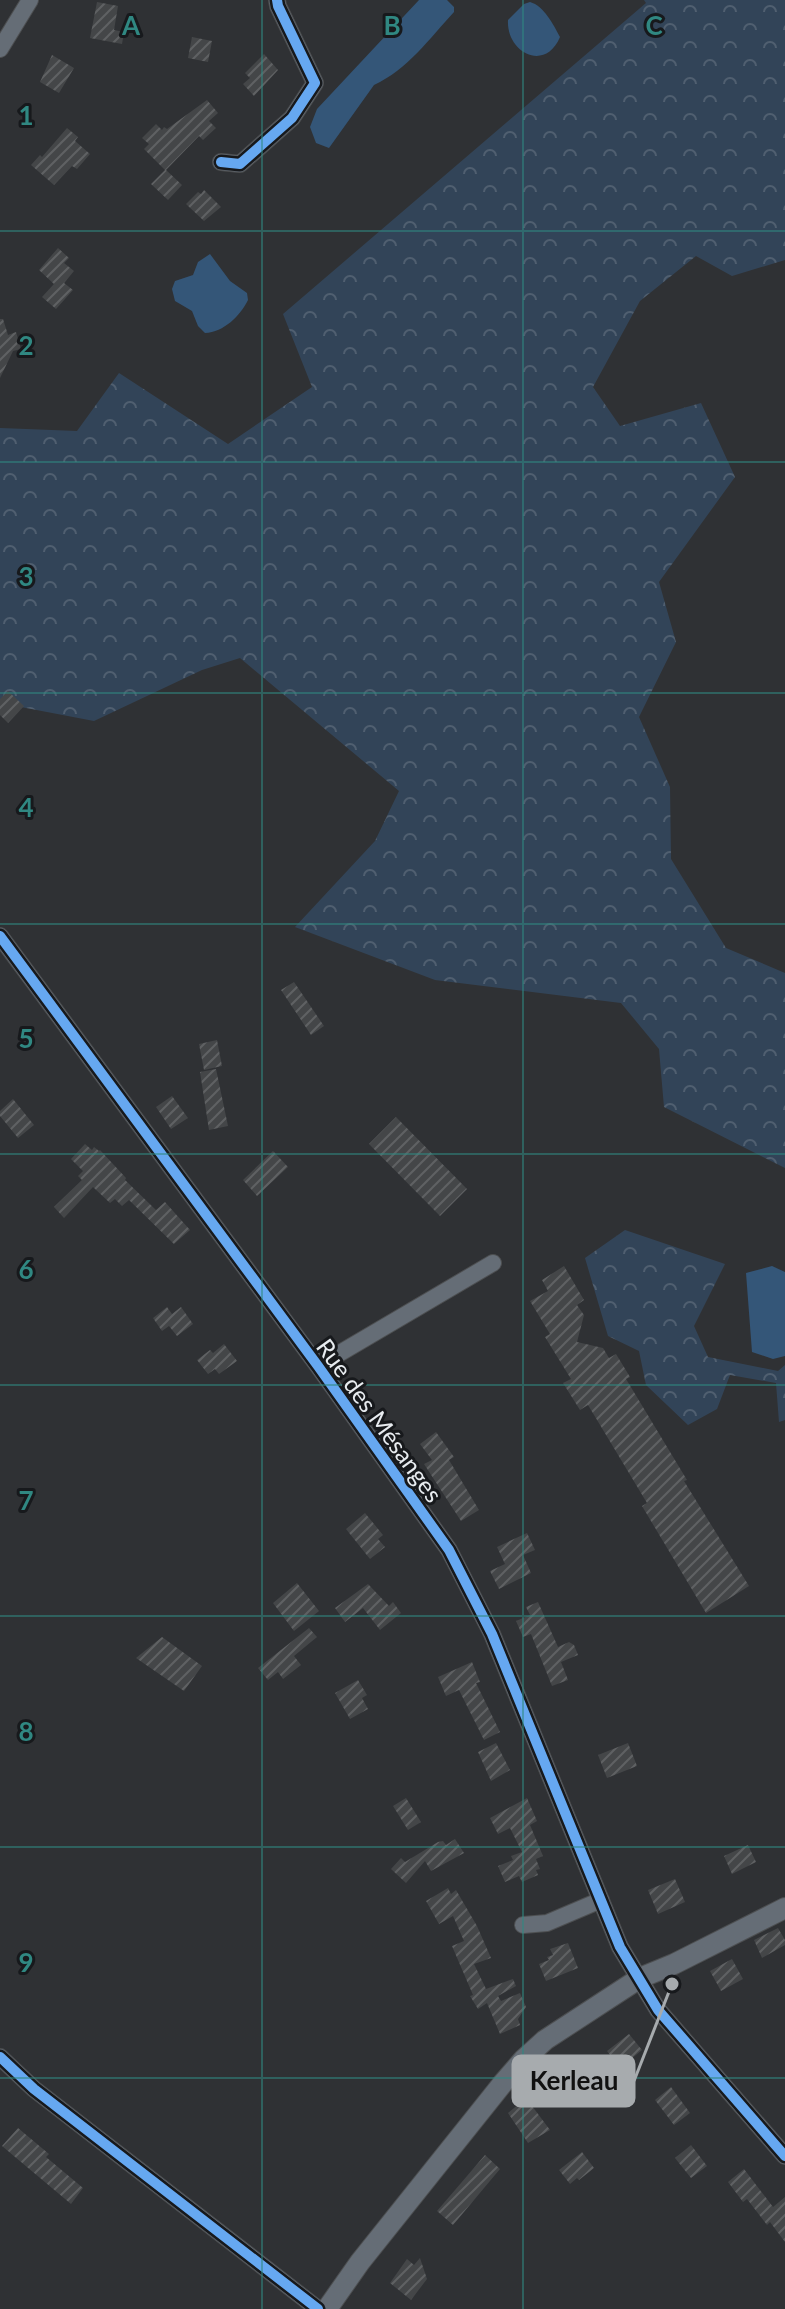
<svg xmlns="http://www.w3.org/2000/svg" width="785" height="2309" viewBox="0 0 785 2309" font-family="Lato,sans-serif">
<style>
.forest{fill:url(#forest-crowns)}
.water{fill:#345678}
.building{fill:url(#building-hatch)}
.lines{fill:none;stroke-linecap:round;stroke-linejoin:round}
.minor-casing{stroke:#4d4f51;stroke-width:18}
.tertiary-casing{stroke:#4d4f51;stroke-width:22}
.minor{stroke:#656d76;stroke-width:16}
.tertiary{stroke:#656d76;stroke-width:20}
.cycleway-casing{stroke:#17191c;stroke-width:15}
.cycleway{stroke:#66a8f1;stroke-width:10}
.grid{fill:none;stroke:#308882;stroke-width:2;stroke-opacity:0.55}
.labels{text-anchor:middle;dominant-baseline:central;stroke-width:6;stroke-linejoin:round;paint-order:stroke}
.street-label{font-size:24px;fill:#e8ecf0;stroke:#17191c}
.grid-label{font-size:26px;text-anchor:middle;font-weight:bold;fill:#308882;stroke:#17191c;stroke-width:6;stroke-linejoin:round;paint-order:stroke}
.leader{fill:none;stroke:#a7abae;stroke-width:3}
.callout-dot{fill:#a7abae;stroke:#17191c;stroke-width:3}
.callout{fill:#a7abae;stroke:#a7abae;stroke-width:3}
.callout-label{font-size:26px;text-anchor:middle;font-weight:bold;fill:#111}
</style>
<defs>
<pattern id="forest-crowns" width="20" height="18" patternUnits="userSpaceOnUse" patternTransform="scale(2)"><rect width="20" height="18" fill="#324458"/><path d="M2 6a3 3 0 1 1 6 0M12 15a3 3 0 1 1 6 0" fill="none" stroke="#505f70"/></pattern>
<pattern id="building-hatch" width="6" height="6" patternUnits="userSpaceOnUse" patternTransform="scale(2)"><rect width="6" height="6" fill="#444648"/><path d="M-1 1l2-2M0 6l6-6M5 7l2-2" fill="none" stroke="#5f6163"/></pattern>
</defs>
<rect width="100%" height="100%" fill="#2f3134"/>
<path class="forest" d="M 644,0 L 785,0 L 785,260 L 732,276 L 696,256 L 640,301 L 593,387 L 620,426 L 701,403 L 735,477 L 659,582 L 676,642 L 639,717 L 670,787 L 671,859 L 726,948 L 785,973 L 785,1168 L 664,1107 L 659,1049 L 621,1003 L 435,980 L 295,927 L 375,841 L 399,791 L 240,658 L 202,670 L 94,721 L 0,703 L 0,428 L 77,431 L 119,373 L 228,444 L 312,387 L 283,314 L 646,3 Z
M 625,1230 L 725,1264 L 694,1326 L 708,1357 L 778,1371 L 785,1365 L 785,1420 L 779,1422 L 776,1383 L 730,1375 L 717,1409 L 688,1425 L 646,1385 L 639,1351 L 608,1336 L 585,1258 Z"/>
<path class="water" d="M 419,0 L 447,0 L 454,7 L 454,12 C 430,38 407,70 374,85 L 329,148 L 316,143 L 310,127 L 317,109 Z
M 530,2 C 544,6 553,24 560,37 C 545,73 506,52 508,20 L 524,4 Z
M 210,254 L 230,281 L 247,293 L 248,300 C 240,316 224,332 205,333 L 198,326 L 192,311 L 175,301 L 172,289 L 175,281 L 193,275 L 198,262 Z
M 772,1266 L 785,1272 L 785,1356 L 773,1359 L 752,1352 L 746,1273 Z"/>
<path class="building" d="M 97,2 L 118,6 L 114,30 L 124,32 L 122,44 L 90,38 Z
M 192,37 L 212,41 L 208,62 L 188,58 Z
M 264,54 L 278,70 L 254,96 L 243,84 L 250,78 L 245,73 Z
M 52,55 L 74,68 L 59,93 L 40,82 Z
M 207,100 L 218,113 L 209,121 L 216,128 L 203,140 L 199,136 L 166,170 L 182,185 L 168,200 L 151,184 L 165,170 L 144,149 L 149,144 L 142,138 L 156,124 L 162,130 L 164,127 L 167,129 Z
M 67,128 L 78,137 L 75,141 L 90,154 L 77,169 L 72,166 L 54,185 L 31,165 L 40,155 L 42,157 Z
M 204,190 L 221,207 L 204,221 L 186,204 L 198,192 L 201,194 Z
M 58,248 L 69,258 L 64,263 L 74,271 L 64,283 L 73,290 L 56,309 L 42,297 L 54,284 L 39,270 Z
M 0,319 L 3,319 L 8,335 L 16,332 L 21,349 L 13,351 L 0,378 Z
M 8,691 L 24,706 L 8,723 L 0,715 L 0,699 Z
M 294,982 L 324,1026 L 311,1035 L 281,990 Z
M 217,1040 L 222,1066 L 204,1070 L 199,1044 Z
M 216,1069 L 228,1126 L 209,1130 L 200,1072 Z
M 172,1096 L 188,1118 L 171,1129 L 156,1107 Z
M 13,1099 L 34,1125 L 18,1138 L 0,1116 L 0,1111 Z
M 396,1117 L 467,1189 L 440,1216 L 369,1144 Z
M 85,1144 L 92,1150 L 94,1147 L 99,1151 L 100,1150 L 126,1178 L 125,1180 L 156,1210 L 165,1202 L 190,1230 L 174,1244 L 129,1200 L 122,1206 L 115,1199 L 110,1203 L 93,1187 L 64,1218 L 54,1207 L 82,1180 L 78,1176 L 83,1171 L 71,1159 Z
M 273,1151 L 288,1167 L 257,1196 L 243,1180 Z
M 564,1266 L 584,1300 L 577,1305 L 584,1315 L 577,1342 L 603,1348 L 609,1358 L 616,1354 L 630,1377 L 626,1379 L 687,1480 L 684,1481 L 749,1586 L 706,1613 L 642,1506 L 647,1503 L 588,1405 L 580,1410 L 563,1383 L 571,1379 L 545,1337 L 550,1334 L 530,1301 L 548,1291 L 542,1280 Z
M 167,1307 L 172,1314 L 181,1307 L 193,1324 L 177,1336 L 169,1326 L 162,1331 L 153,1318 Z
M 224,1344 L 237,1361 L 219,1374 L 215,1369 L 208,1374 L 197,1360 L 210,1350 L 213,1353 Z
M 436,1432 L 454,1457 L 449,1460 L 479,1510 L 461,1521 L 424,1464 L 432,1460 L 420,1444 Z
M 365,1513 L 383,1535 L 378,1539 L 385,1547 L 370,1559 L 346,1529 Z
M 527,1533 L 535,1550 L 523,1555 L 531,1573 L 499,1589 L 490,1571 L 505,1564 L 497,1547 Z
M 297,1583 L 319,1611 L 294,1631 L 273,1603 Z
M 368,1584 L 389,1606 L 393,1602 L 401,1613 L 380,1630 L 363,1608 L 345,1622 L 335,1608 Z
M 538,1602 L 558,1647 L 569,1642 L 574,1645 L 578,1655 L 561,1662 L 568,1680 L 552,1686 L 531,1634 L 523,1637 L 516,1621 L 530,1615 L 526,1607 Z
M 309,1628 L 317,1637 L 294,1656 L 301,1665 L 283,1679 L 278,1672 L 268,1680 L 258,1668 Z
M 162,1637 L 202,1666 L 184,1691 L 136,1658 Z
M 472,1662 L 480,1682 L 476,1683 L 500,1732 L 484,1740 L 459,1690 L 446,1696 L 438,1677 Z
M 358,1680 L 367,1695 L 362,1698 L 368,1709 L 350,1719 L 335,1693 Z
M 496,1743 L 510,1770 L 491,1781 L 478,1752 Z
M 628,1743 L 637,1766 L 607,1778 L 598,1755 Z
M 406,1798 L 421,1822 L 408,1830 L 393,1806 Z
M 527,1798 L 537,1821 L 530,1825 L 543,1856 L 536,1859 L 540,1869 L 536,1870 L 538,1875 L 522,1882 L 519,1876 L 505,1882 L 498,1866 L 513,1860 L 511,1856 L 522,1852 L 510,1828 L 498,1834 L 490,1818 Z
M 455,1839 L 464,1853 L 431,1871 L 425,1861 L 406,1883 L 391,1869 L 401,1858 L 405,1862 L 438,1842 L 443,1841 L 446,1845 Z
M 748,1845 L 756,1862 L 732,1874 L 724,1856 Z
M 675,1879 L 685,1902 L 658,1914 L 648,1890 Z
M 448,1888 L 451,1894 L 456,1890 L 477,1926 L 491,1958 L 474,1964 L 486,1989 L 513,1979 L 516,1986 L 498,1996 L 501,2001 L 520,1993 L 526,2007 L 518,2019 L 520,2025 L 500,2034 L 487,2003 L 478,2009 L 470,1996 L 473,1995 L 452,1946 L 464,1941 L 453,1916 L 439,1924 L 426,1901 Z
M 778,1928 L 785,1940 L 785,1945 L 762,1958 L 754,1940 Z
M 568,1943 L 578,1968 L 546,1981 L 539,1964 L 549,1960 L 547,1957 L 553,1955 L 550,1949 Z
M 732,1959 L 743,1979 L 721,1991 L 710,1971 Z
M 629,2034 L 642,2050 L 620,2068 L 607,2051 Z
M 671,2087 L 690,2113 L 674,2125 L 655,2100 Z
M 526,2098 L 550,2130 L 528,2143 L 508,2113 Z
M 18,2128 L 49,2154 L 46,2157 L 83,2188 L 71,2204 L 2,2146 Z
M 691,2145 L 707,2166 L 691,2178 L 675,2158 Z
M 582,2152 L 594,2168 L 579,2180 L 577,2178 L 570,2184 L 559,2170 Z
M 485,2155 L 500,2169 L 453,2225 L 437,2211 Z
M 744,2169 L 773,2207 L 785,2197 L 785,2242 L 770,2222 L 767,2225 L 747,2199 L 743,2202 L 728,2182 Z
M 420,2258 L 427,2279 L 411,2300 L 390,2283 L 407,2259 L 414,2265 Z"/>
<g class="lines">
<g class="minor-casing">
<path id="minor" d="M 0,49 L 30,0
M 221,162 L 240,164 L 292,118 L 315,83 L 278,6 L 277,0
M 0,936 L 318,1366 L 449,1550 L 492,1634 L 620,1947 L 658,2010 L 785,2156
M 318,1366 L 493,1263
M 523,1925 L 547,1923 L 601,1900
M 0,2057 L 34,2089 L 318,2309"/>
</g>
<g class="tertiary-casing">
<path id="tertiary" d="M 327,2309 L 360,2262 L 503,2083 L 523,2060 L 545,2040 L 640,1978 L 674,1964 L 785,1908"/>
</g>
<use href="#minor" class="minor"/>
<use href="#tertiary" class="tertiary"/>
<g class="cycleway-casing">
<path id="cycleway" d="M 221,162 L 240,164 L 292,118 L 315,83 L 278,6 L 277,0
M 0,936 L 318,1366 L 449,1550 L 492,1634 L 620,1947 L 658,2010 L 785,2156
M 0,2057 L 34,2089 L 318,2309"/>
</g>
<use href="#cycleway" class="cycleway"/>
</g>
<path class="grid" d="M 262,0 L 262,2309M 523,0 L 523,2309M 0,231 L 785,231M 0,462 L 785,462M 0,693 L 785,693M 0,924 L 785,924M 0,1154 L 785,1154M 0,1385 L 785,1385M 0,1616 L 785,1616M 0,1847 L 785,1847M 0,2078 L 785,2078"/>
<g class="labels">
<g class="street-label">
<text transform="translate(380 1420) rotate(54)">Rue des Mésanges</text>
</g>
</g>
<g class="grid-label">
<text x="131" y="35">A</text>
<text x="392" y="35">B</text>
<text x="654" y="35">C</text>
<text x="26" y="125">1</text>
<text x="26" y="355">2</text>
<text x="26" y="586">3</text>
<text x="26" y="817">4</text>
<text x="26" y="1048">5</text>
<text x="26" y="1279">6</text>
<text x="26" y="1510">7</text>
<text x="26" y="1741">8</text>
<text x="26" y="1972">9</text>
</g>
<path class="leader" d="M672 1984L634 2081"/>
<circle class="callout-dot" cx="672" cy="1984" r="8"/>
<rect class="callout" x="513" y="2056" width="121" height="50" rx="8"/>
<g class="callout-label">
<text x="574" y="2090">Kerleau</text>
</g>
</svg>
